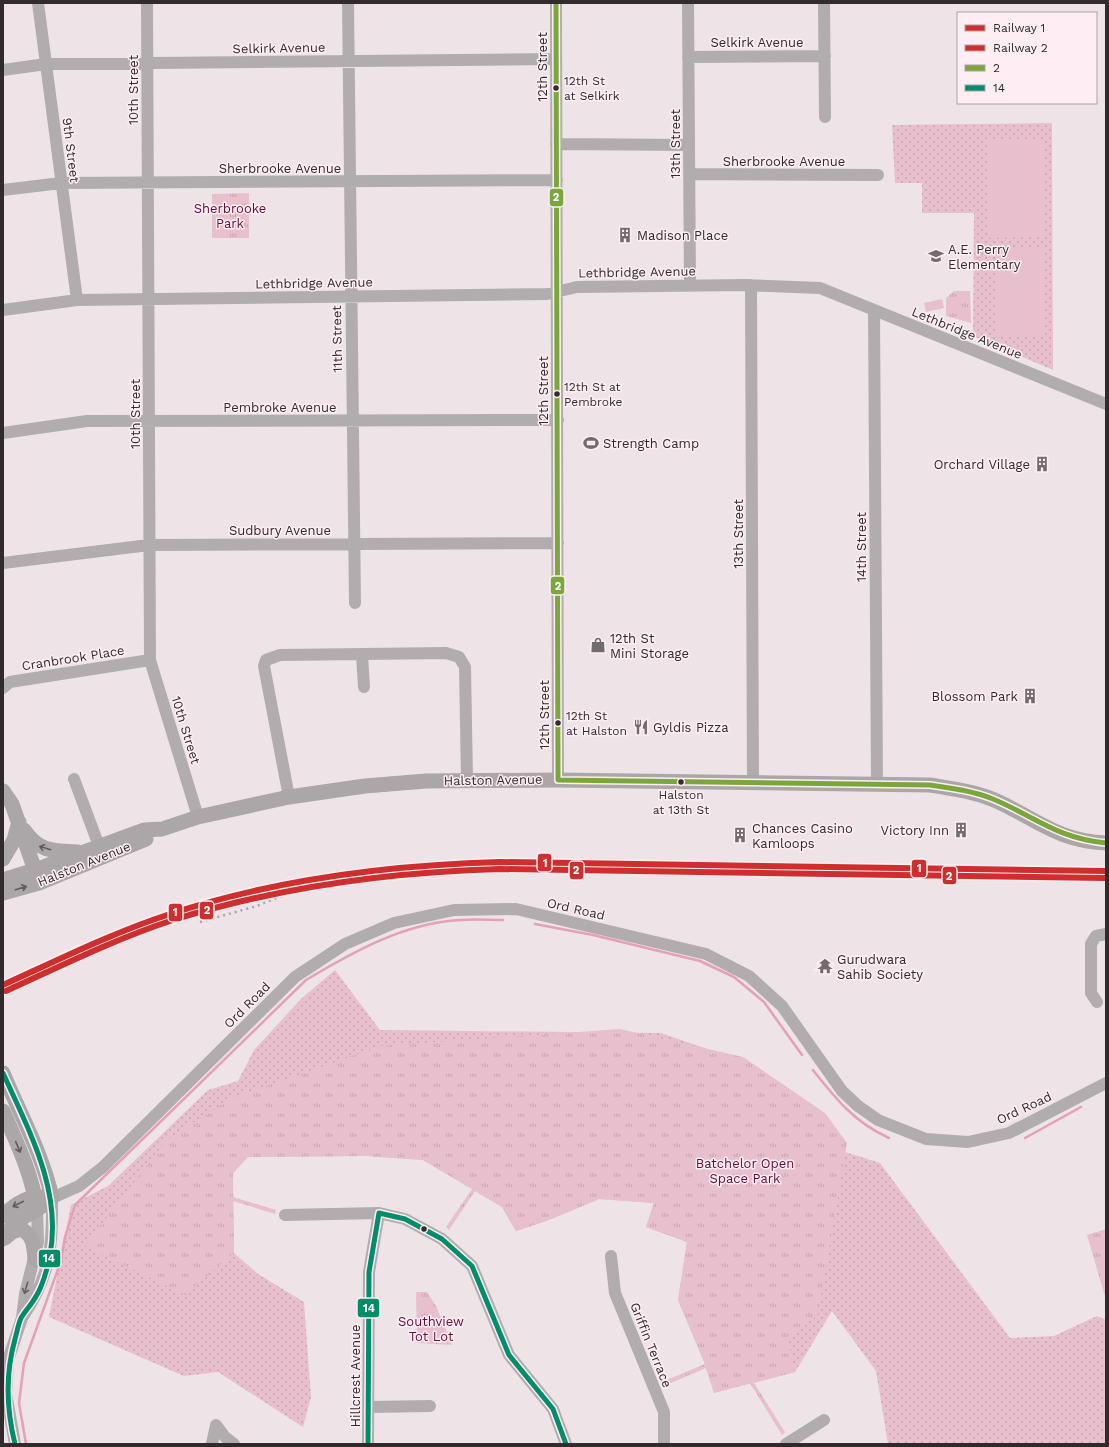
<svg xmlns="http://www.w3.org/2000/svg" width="1109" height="1447" viewBox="0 0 1109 1447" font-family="'Work Sans',sans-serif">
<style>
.grass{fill:url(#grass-dots)}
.park{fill:url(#park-tufts)}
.pitch{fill:#e8bfcd}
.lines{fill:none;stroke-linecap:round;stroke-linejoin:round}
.stream{stroke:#e69fba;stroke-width:2.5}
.minor{stroke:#b1adae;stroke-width:12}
.major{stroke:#aba6a7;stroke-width:15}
.rail{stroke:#a8a4a6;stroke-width:2.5;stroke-dasharray:2 4;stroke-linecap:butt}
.bus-1-casing{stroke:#feeef3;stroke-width:8}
.bus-2-casing{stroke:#feeef3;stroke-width:8}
.bus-1{stroke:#7aa73b;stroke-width:5}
.bus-2{stroke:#008d6a;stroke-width:5}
.rail-1-casing{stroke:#feeef3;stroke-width:9}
.rail-2-casing{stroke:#feeef3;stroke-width:9}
.rail-1{stroke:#cf2e2f;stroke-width:6}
.rail-2{stroke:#cf2e2f;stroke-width:6}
.oneway{stroke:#625c5e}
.oneway2{stroke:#645f61}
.bus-dot{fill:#312b2d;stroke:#feeef3;stroke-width:1.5}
.labels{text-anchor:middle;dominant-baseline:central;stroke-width:3;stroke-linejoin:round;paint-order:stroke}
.bus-label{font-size:12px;fill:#312b2d;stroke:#feeef3;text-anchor:start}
.street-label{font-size:13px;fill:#312b2d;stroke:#feeef3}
.park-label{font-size:13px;fill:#630d38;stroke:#feeef3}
.poi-label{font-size:13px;fill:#312b2d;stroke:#feeef3;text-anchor:start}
.line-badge{stroke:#feeef3;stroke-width:1.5}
.badge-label{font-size:11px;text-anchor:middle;font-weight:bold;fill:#fff}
</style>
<defs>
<pattern id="grass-dots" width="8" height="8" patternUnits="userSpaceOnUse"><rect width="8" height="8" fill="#e8bfcd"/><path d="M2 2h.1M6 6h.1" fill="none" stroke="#c7a4b0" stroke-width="1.8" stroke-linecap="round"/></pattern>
<pattern id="park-tufts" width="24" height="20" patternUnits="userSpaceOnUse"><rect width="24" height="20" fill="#e8bfcd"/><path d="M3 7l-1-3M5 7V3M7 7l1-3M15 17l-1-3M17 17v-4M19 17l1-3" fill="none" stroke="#c7a4b0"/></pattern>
</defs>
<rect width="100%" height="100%" fill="#eee4e7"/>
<path class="grass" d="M 1052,123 L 1053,370 L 973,336 L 974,213 L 922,213 L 922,183 L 895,183 L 892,125 Z
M 335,970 L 380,1030 L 661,1033 L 754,1065 L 845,1152 L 880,1163 L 1010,1338 L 1054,1336 L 1097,1316 L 1106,1320 L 1106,1444 L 888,1444 L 876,1371 L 832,1311 L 795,1372 L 714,1393 L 705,1364 L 678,1300 L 687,1242 L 646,1227 L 654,1203 L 599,1199 L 549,1220 L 516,1231 L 502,1207 L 423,1160 L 366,1156 L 248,1157 L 233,1173 L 234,1253 L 258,1274 L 304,1302 L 311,1397 L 303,1427 L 218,1372 L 184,1376 L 49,1317 L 71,1205 L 108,1186 L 208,1090 L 238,1081 L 254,1050 L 301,999 Z"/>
<path class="park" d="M 249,193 L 249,238 L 212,238 L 212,194 Z
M 954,291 L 970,291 L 971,323 L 946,316 L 946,298 Z
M 620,1029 L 743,1057 L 825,1113 L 847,1143 L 818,1315 L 787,1337 L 795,1372 L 754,1383 L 785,1432 L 782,1435 L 750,1383 L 714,1393 L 706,1368 L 666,1385 L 664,1381 L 705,1364 L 678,1300 L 687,1242 L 646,1227 L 654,1203 L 599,1199 L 549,1220 L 516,1231 L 502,1207 L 475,1191 L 449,1230 L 446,1227 L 472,1189 L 423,1160 L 366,1156 L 248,1157 L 233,1173 L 233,1197 L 276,1210 L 275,1214 L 233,1201 L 234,1253 L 185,1295 L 85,1246 L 167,1139 L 234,1097 L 381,1046 Z
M 1106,1229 L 1106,1300 L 1087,1235 Z
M 416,1292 L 427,1292 L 436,1306 L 452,1345 L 417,1343 Z"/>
<path class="pitch" d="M 1043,139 L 1044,237 L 989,238 L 988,140 Z
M 996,248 L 1045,249 L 1044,337 L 995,337 Z
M 942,299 L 944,308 L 926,312 L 924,303 Z"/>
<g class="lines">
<path class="stream" d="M 535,924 L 593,935 L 700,961 L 734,977 L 764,1002 L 802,1055
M 813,1070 C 836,1099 854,1122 889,1138
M 1025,1138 L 1081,1107
M 26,1444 L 19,1403 L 24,1363 L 61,1261 L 65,1237 L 75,1205 L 306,980 C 353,952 404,923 460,920 C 474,919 488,920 503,920"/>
<path class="minor" d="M 38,3 L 77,300
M 147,3 L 150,660 L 198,817
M 348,3 L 355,603
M 556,3 L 558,780
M 688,3 L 690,285
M 824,3 L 825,117
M 688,57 L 825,56
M 3,70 L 46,64 L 556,59
M 556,144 L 689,145
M 689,174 L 878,175
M 3,190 L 61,183 L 557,180
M 751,285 L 753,784
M 3,310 L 77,300 L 547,294 L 577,287 L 745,285 L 820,288 L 1106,404
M 874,310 L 877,785
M 3,433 L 87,421 L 558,420
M 3,563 L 149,545 L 558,543
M 362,655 L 364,687
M 3,688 L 10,682 L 150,660
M 74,779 L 102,854
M 289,797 L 264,666 L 266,660 L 280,655 L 446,653 L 459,657 L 465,667 L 467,780
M 1097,1002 L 1091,993 L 1091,944 L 1096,936 L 1106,934
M 285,1215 L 379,1213 L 405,1219 L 442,1239 L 472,1266 L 509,1355 L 553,1409 L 566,1444
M 611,1256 L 615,1293 L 664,1412 L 664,1444
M 22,1318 C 50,1277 53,1247 52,1198 L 79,1186 L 103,1167 L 295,977 L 345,944 L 394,923 L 454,910 L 516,909 L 706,954 L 749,976 L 782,1006 L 842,1091 L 858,1106 L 878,1120 L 926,1139 L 968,1142 L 1009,1133 L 1106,1083
M 369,1407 L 430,1406
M 15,1444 L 6,1393 L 8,1360 L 22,1318 L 25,1294 L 38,1242 L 37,1209
M 212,1444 L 216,1425 L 225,1437 L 234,1444
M 368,1444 L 369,1272 L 379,1213
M 786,1444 L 824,1420"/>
<path class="major" d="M 3,791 L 12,804 L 38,879
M 24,830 C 39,852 53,851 78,852
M 3,859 L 14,840 L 19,822
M 3,880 L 35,870 L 144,830 L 162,829 L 198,817 L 289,797 L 365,786 L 426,781 L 558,780 L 930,785 C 954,789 979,792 1001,803 C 1040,822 1060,841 1106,843
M 3,893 L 39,883 L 146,839
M 3,1073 C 20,1114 43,1155 52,1198
M 3,1111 C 17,1143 32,1174 37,1209
M 3,1216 C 13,1206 28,1195 43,1197
M 5,1238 L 12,1232 L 21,1229 C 34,1235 34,1247 35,1260
M 3,1239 C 17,1217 25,1218 45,1204"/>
<path class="rail" d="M 200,922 L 257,906 L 289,893
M 3,991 C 97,946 192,907 295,887 C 421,863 549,868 677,870 C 820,872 963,874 1106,877"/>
<g class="bus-1-casing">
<path id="bus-1" d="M 556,3 L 558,780
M 558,780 L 930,785 C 951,788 973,791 993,799 C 1036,817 1056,838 1106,843"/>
</g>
<g class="bus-2-casing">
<path id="bus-2" d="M 3,1073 C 29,1131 62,1190 50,1255 C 47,1270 43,1286 35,1298 C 31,1305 25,1311 21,1318 C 18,1325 17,1332 15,1339 C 5,1375 6,1408 15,1444
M 368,1444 L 369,1272 L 379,1213 L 405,1219 L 442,1239 L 472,1266 L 509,1355 L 553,1409 L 566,1444"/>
</g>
<use href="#bus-1" class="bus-1"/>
<use href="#bus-2" class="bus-2"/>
<g class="rail-1-casing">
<path id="rail-1" d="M 3,985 C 58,960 112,933 170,914 C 277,879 388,865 500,862 L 1106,871"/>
</g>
<g class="rail-2-casing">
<path id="rail-2" d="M 6,991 C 61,966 115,939 173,920 C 279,887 389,872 500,869 L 1106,878"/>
</g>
<use href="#rail-1" class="rail-1"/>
<use href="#rail-2" class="rail-2"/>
</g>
<defs><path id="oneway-shaft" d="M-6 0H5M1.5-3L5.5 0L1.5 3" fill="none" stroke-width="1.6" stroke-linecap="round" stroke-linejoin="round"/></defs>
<g class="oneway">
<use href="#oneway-shaft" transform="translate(45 848) rotate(-163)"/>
<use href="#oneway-shaft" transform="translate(21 888) rotate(-16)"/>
<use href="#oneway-shaft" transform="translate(18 1147) rotate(67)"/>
<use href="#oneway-shaft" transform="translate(18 1204) rotate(153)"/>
</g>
<use class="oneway2" href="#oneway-shaft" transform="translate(26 1288) rotate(106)"/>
<defs>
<g id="building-bare" transform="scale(1.2)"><path d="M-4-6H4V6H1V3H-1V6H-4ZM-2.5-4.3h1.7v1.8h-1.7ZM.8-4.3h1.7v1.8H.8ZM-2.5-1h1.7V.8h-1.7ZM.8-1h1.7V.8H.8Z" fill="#736c6e" stroke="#feeef3" stroke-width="2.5" paint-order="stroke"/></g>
<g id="school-bare" transform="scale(1.2)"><path d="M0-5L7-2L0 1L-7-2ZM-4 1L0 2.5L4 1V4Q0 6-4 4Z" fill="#736c6e" stroke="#feeef3" stroke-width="2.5" paint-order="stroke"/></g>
<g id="stadium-bare" transform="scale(1.2)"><path d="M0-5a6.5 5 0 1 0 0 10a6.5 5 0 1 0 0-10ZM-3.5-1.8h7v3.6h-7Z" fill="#736c6e" stroke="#feeef3" stroke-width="2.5" paint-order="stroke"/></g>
<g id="shop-bare" transform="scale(1.2)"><path d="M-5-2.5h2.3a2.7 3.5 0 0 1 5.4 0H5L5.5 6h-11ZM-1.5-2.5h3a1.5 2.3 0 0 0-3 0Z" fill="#736c6e" stroke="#feeef3" stroke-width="2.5" paint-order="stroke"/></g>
<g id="restaurant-bare" transform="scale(1.2)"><path d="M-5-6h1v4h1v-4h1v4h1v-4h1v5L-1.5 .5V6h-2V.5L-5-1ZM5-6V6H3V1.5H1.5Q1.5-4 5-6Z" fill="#736c6e" stroke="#feeef3" stroke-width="2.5" paint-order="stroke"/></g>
<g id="temple-bare" transform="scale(1.2)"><path d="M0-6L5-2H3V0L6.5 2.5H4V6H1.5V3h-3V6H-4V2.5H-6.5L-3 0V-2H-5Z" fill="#736c6e" stroke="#feeef3" stroke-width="2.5" paint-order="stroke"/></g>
</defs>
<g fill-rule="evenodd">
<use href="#building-bare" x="625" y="235"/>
<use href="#school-bare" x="936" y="256"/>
<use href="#stadium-bare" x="591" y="443"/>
<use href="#building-bare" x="1042" y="464"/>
<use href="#shop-bare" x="598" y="645"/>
<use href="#building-bare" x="1030" y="696"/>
<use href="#restaurant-bare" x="641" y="727"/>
<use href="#building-bare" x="961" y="830"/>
<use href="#building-bare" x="740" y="835"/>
<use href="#temple-bare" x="825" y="966"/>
</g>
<g class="bus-dot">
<circle cx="556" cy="88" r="3.5"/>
<circle cx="557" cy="394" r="3.5"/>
<circle cx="558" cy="723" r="3.5"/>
<circle cx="681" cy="782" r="3.5"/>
<circle cx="424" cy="1229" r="3.5"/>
</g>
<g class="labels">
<g class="bus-label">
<text x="564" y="81">12th St<tspan x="564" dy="15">at Selkirk</tspan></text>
<text x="564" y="387">12th St at<tspan x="564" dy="15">Pembroke</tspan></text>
<text x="566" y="716">12th St<tspan x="566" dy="15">at Halston</tspan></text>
<text x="681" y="795" text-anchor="middle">Halston<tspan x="681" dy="15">at 13th St</tspan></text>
</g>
<g class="street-label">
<text x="757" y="42">Selkirk Avenue</text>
<text transform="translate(279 48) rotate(-1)">Selkirk Avenue</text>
<text transform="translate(542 67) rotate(-90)">12th Street</text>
<text transform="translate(133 90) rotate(-90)">10th Street</text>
<text transform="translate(675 144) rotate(-90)">13th Street</text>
<text transform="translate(71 150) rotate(83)">9th Street</text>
<text x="784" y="161">Sherbrooke Avenue</text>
<text x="280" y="168">Sherbrooke Avenue</text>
<text transform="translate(637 272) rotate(-1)">Lethbridge Avenue</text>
<text transform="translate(314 283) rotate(-1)">Lethbridge Avenue</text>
<text transform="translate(967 333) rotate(22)">Lethbridge Avenue</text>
<text transform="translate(337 339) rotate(-91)">11th Street</text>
<text transform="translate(543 391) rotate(-90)">12th Street</text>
<text x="280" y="407">Pembroke Avenue</text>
<text transform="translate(135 414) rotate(-90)">10th Street</text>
<text x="280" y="530">Sudbury Avenue</text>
<text transform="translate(738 534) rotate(-90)">13th Street</text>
<text transform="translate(861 547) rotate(-90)">14th Street</text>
<text transform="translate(73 658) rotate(-9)">Cranbrook Place</text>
<text transform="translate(544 715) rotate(-90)">12th Street</text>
<text transform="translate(186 730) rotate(73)">10th Street</text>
<text transform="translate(493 780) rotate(-1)">Halston Avenue</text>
<text transform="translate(84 864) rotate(-22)">Halston Avenue</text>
<text transform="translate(576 909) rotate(13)">Ord Road</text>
<text transform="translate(247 1005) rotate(-45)">Ord Road</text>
<text transform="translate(1024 1108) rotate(-25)">Ord Road</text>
<text transform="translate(651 1345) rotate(68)">Griffin Terrace</text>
<text transform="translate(355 1376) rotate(-90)">Hillcrest Avenue</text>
</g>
<g class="park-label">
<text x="230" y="208">Sherbrooke<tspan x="230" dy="15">Park</tspan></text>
<text x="745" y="1163">Batchelor Open<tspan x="745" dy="15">Space Park</tspan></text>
<text x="431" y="1321">Southview<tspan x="431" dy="15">Tot Lot</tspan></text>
</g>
<g class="poi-label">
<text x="637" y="235">Madison Place</text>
<text x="948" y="249">A.E. Perry<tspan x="948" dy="15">Elementary</tspan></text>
<text x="603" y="443">Strength Camp</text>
<text x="1030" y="464" text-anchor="end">Orchard Village</text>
<text x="610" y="638">12th St<tspan x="610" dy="15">Mini Storage</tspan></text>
<text x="1018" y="696" text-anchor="end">Blossom Park</text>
<text x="653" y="727">Gyldis Pizza</text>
<text x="752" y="828">Chances Casino<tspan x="752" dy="15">Kamloops</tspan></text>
<text x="949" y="830" text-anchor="end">Victory Inn</text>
<text x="837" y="959">Gurudwara<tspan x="837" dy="15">Sahib Society</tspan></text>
</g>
</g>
<g class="line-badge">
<rect x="549" y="188" width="15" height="19" rx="4" fill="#7aa73b"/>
<rect x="550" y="576" width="15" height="19" rx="4" fill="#7aa73b"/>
<rect x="537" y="853" width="15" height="19" rx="4" fill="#cf2e2f"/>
<rect x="911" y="859" width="16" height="19" rx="4" fill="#cf2e2f"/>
<rect x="569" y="861" width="15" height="19" rx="4" fill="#cf2e2f"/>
<rect x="942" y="866" width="15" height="19" rx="4" fill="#cf2e2f"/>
<rect x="199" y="901" width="15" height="19" rx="4" fill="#cf2e2f"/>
<rect x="168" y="903" width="15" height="19" rx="4" fill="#cf2e2f"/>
<rect x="38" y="1249" width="23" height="19" rx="4" fill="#008d6a"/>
<rect x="357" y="1298" width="23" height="20" rx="4" fill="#008d6a"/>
</g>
<g class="badge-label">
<text x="556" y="201">2</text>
<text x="558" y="590">2</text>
<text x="545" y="867">1</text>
<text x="919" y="872">1</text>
<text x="576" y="874">2</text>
<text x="949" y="880">2</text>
<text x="207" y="914">2</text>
<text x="175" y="916">1</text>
<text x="49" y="1262">14</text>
<text x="369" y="1312">14</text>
</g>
<rect width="1109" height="1447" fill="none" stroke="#312b2d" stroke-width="8"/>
<rect x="957" y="12" width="140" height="92" fill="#feeef3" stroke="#aca0a4"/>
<rect x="965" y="25" width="20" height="6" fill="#cf2e2f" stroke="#aca0a4"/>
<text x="993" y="32" font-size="12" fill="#312b2d">Railway 1</text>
<rect x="965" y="45" width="20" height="6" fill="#cf2e2f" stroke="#aca0a4"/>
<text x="993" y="52" font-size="12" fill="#312b2d">Railway 2</text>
<rect x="965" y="65" width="20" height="6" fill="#7aa73b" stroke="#aca0a4"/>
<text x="993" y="72" font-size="12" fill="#312b2d">2</text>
<rect x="965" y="85" width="20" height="6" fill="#008d6a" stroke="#aca0a4"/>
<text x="993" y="92" font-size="12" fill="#312b2d">14</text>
</svg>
